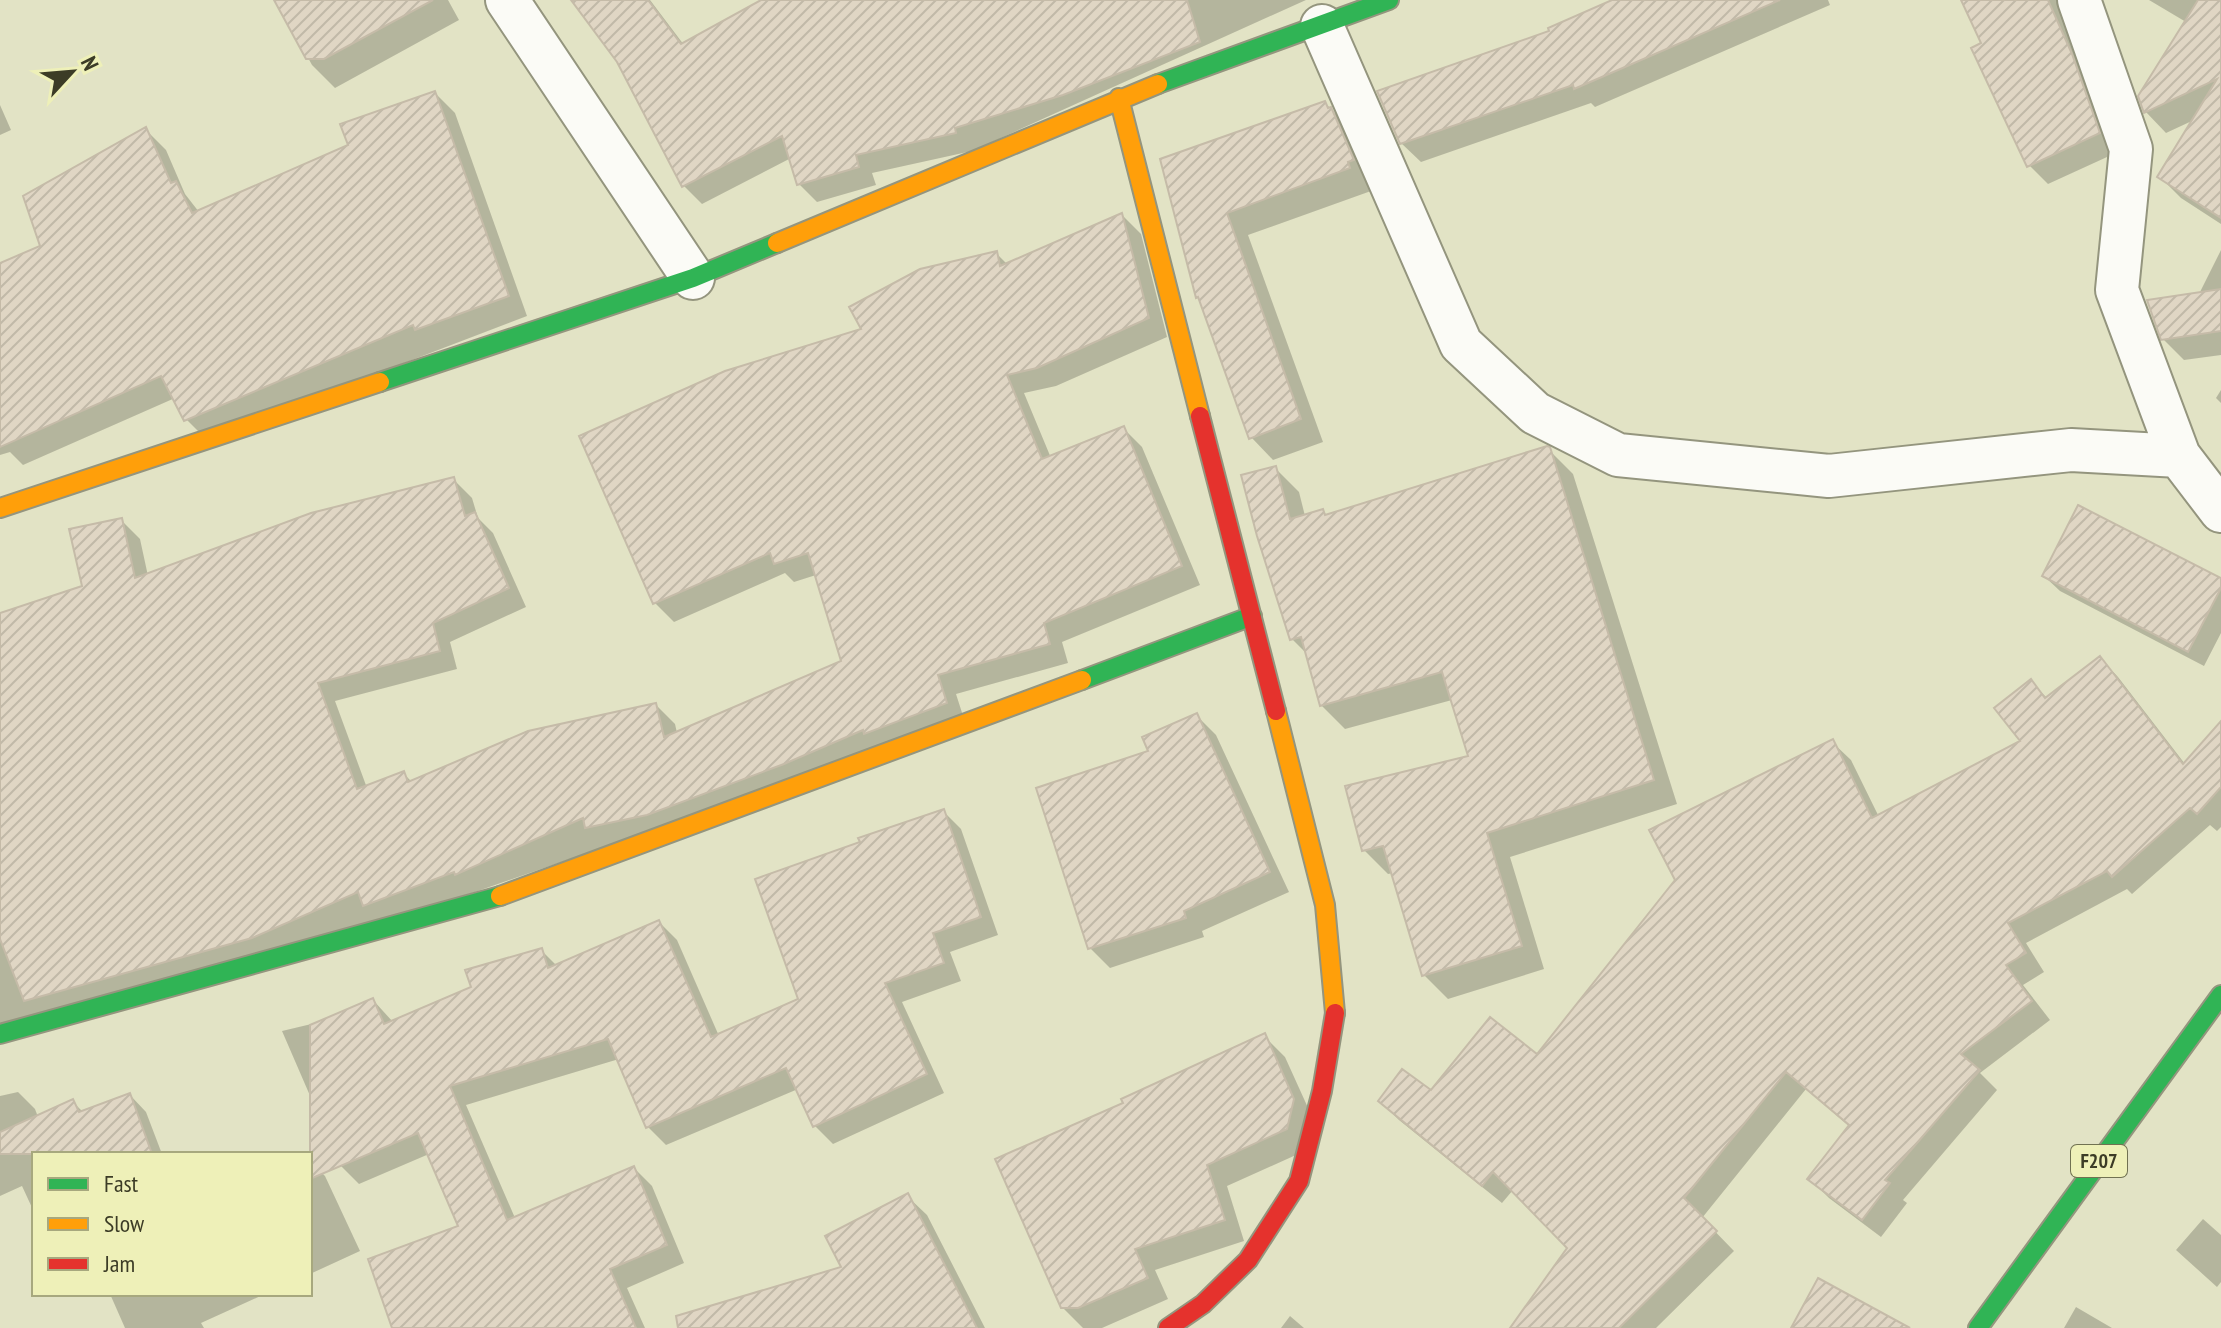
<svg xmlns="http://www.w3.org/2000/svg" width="2221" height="1328" viewBox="0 0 2221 1328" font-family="'PT Sans Narrow',sans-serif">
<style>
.shadow{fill:#0003}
.building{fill:url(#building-hatch);stroke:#c5bba8;stroke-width:2}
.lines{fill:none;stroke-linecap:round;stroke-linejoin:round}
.street-casing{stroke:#94957e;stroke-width:46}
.fast-casing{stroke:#94957e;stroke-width:22}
.slow-casing{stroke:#94957e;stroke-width:22}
.jam-casing{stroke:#94957e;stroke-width:22}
.street{stroke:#fbfbf6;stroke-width:42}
.fast{stroke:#30b455;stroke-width:18}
.slow{stroke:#ff9f0a;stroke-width:18}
.jam{stroke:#e5322d;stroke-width:18}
.labels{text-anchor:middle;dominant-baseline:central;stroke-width:8;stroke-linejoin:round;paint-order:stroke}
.shield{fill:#eef0b8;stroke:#717252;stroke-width:2}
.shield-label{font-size:20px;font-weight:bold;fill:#3c3c26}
</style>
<defs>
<pattern id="building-hatch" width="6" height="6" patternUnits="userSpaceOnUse" patternTransform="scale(2)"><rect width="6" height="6" fill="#e0d6c4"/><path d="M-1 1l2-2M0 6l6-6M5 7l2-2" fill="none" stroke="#c1b9a8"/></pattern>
</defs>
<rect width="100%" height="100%" fill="#e2e3c5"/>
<path class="shadow" d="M 276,0 L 448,0 L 459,20 L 335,88 L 312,65 Z
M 574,0 L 650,0 L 684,45 L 766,0 L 1306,0 L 972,151 L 872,173 L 876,185 L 817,202 L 799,184 L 791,158 L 702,204 L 684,186 L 619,60 Z
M 1618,0 L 1828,0 L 1830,5 L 1595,107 L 1591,103 L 1421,162 L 1401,143 L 1552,33 Z
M 1964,0 L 2065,0 L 2118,152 L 2048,184 L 2029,165 L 1983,44 Z
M 2149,0 L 2221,0 L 2221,224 L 2181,198 L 2160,177 L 2194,120 L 2166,133 L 2145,111 L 2186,22 Z
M 435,93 L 455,113 L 527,316 L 206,439 L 186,419 L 175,398 L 23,465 L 10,452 L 0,455 L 0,265 L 43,247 L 146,130 L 166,150 L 185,194 L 199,212 L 350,146 Z
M 1325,103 L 1353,132 L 1371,191 L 1248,235 L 1323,442 L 1273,460 L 1251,437 L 1202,301 L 1198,297 L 1163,161 Z
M 0,105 L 11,130 L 0,135 Z
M 1122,215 L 1141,234 L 1167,337 L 1056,386 L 1024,393 L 1051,458 L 1123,428 L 1142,447 L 1200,585 L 1062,642 L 1068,663 L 956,694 L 965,722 L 475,892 L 0,1037 L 0,615 L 84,587 L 121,520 L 140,539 L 148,576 L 453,479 L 472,498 L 478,518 L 493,533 L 526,607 L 450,642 L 457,669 L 335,701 L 367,788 L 404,774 L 413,783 L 656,705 L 675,724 L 677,733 L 844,662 L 816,575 L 794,582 L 785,573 L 674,622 L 655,603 L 581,437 L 864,330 L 996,253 L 1008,265 Z
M 2221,250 L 2221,355 L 2184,360 L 2163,339 L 2199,294 Z
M 2221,390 L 2221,403 L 2216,398 Z
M 1548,449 L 1573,474 L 1677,804 L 1510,857 L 1544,969 L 1448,999 L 1424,975 L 1393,873 L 1388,874 L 1364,850 L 1470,757 L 1452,700 L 1345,729 L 1321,705 L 1308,655 L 1292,639 L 1275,468 L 1299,492 L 1305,516 L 1322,511 L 1328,517 Z
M 2044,576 L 2221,581 L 2221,633 L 2204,666 L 2060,591 Z
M 2100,658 L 2118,677 L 2185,764 L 2221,744 L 2221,827 L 2217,831 L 2210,825 L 2132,894 L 2127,889 L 2026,943 L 2044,972 L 2023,985 L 2050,1020 L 1980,1073 L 1997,1090 L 1903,1200 L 1907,1203 L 1881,1237 L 1829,1198 L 1810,1179 L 1850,1127 L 1806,1089 L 1702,1218 L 1734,1251 L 1656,1328 L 1512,1328 L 1569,1247 L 1513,1190 L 1502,1203 L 1399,1120 L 1380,1101 L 1432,1093 L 1537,1057 L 1832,742 L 1851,760 L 1879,817 L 2023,741 L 2031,682 L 2048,699 Z
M 1196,715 L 1216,735 L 1289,892 L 1202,931 L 1204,937 L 1110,968 L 1090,948 L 1150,752 Z
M 943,811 L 961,829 L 998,935 L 950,952 L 961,981 L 902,1002 L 944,1093 L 833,1144 L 815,1126 L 798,1089 L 666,1145 L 648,1127 L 619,1059 L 466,1105 L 515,1218 L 634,1168 L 652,1186 L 684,1263 L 627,1288 L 645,1328 L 394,1328 L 460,1227 L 429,1154 L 359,1184 L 340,1165 L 282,1031 L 324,1021 L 373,1000 L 393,1022 L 473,988 L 541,950 L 557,966 L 659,922 L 677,940 L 719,1036 L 801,1000 Z
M 1264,1036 L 1285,1057 L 1314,1121 L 1307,1150 L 1227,1186 L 1244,1241 L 1155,1270 L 1168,1299 L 1102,1328 L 1083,1328 L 1062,1307 Z
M 18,1092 L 35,1109 L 38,1117 L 73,1102 L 84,1113 L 130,1095 L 146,1112 L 162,1154 L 34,1154 L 34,1212 L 22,1186 L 0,1196 L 0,1096 Z
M 310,1161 L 325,1176 L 360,1251 L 310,1274 Z
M 907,1196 L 927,1215 L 985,1328 L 746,1328 L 844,1269 Z
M 2203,1219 L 2221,1235 L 2221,1282 L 2217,1287 L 2176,1250 Z
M 110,1294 L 265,1294 L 201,1323 L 204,1328 L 125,1328 Z
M 2076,1307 L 2112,1328 L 2064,1328 Z
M 1290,1316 L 1304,1328 L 1281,1328 Z"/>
<path class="building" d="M 274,0 L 433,0 L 324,59 L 306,59 Z
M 571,0 L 648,0 L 681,44 L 761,0 L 1187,0 L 1200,42 L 1063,95 L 955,128 L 956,133 L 856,155 L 859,167 L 797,185 L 782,136 L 682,187 L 617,62 Z
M 1612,0 L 1780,0 L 1574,89 L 1573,85 L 1400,144 L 1377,91 L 1549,31 L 1548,28 Z
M 1961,0 L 2048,0 L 2072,54 L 2100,133 L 2027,167 L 1971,48 L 1981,43 Z
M 2198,0 L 2221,0 L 2221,218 L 2157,177 L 2217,79 L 2144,113 L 2138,96 Z
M 435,91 L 509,296 L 415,330 L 413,325 L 184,421 L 161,376 L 0,447 L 0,263 L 40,246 L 23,196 L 146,127 L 171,183 L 176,181 L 192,213 L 348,145 L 340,124 Z
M 1325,101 L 1328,108 L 1331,107 L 1354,160 L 1348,162 L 1350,168 L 1227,213 L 1301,419 L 1249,439 L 1198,297 L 1196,298 L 1160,159 Z
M 1122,213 L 1149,318 L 1037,368 L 1007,375 L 1042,459 L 1124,426 L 1182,566 L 1044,623 L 1050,644 L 938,675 L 947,703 L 864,734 L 863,730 L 784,764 L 647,815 L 585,828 L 583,818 L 455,875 L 454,872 L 363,906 L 358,892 L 252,938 L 24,1001 L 0,939 L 0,613 L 82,586 L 69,529 L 122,518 L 135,578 L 311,513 L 454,477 L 465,516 L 475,512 L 509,588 L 433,623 L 440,651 L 318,683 L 357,789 L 404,771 L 408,782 L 528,731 L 656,703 L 664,737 L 841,661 L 808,553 L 774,564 L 770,553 L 653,604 L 579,436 L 725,371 L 861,329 L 849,307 L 920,269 L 997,251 L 1000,266 Z
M 2221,289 L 2221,331 L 2161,340 L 2147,300 Z
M 1547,446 L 1550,447 L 1654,780 L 1487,833 L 1522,946 L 1422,976 L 1383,846 L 1362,851 L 1345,786 L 1468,756 L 1442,672 L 1320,706 L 1301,637 L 1290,640 L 1257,536 L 1241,475 L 1276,466 L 1290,519 L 1323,509 L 1325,515 Z
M 2078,505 L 2221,578 L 2221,588 L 2188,652 L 2042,576 Z
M 2100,656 L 2183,764 L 2221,721 L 2221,787 L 2197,814 L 2190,808 L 2112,877 L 2107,871 L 2008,923 L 2026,953 L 2006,965 L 2032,1001 L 1961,1054 L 1980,1070 L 1885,1180 L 1890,1183 L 1862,1220 L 1807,1179 L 1849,1125 L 1786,1072 L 1684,1198 L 1717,1231 L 1619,1328 L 1510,1328 L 1567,1248 L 1493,1172 L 1482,1186 L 1378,1101 L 1402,1069 L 1431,1090 L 1490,1017 L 1537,1054 L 1675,880 L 1649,830 L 1833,739 L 1872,818 L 2020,741 L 1994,708 L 2031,679 L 2045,698 Z
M 1197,713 L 1270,872 L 1184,911 L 1186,918 L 1088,949 L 1036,788 L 1148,751 L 1142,737 Z
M 944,809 L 981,917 L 933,933 L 944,963 L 885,983 L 927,1074 L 813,1127 L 786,1068 L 646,1128 L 608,1039 L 450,1086 L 507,1220 L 634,1166 L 667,1245 L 610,1269 L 636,1328 L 392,1328 L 368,1259 L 458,1226 L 418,1133 L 310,1179 L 310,1025 L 373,998 L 384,1024 L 471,987 L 465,970 L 542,948 L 548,968 L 659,920 L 711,1037 L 798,999 L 755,879 L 860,842 L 858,838 Z
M 1265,1033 L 1294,1099 L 1287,1129 L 1207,1165 L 1225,1220 L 1135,1249 L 1148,1278 L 1078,1308 L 1061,1308 L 995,1159 L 1123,1103 L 1121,1099 Z
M 130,1093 L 152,1154 L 0,1154 L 0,1132 L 73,1099 L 79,1112 Z
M 908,1193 L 977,1328 L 678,1328 L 676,1316 L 841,1267 L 825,1236 Z
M 1818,1278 L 1910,1328 L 1791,1328 Z"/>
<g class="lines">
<g class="street-casing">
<path id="street" d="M 507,0 L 693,278
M 2079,0 L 2131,149 L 2117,290 L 2179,456 L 2221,511
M 1322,26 L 1461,344 L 1535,413 L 1618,455 L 1829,476 L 2071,450 L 2179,456"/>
</g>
<g class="fast-casing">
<path id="fast" d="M 1158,84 L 1389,0
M 380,382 L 693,278 L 777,243
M 1082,680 L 1252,616
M 0,1034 L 500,896
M 1978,1328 L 2221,995"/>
</g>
<g class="slow-casing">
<path id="slow" d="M 1119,98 L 1200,416
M 777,243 L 1158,84
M 0,508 L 380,382
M 1276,711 L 1325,905 L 1335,1013
M 500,896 L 1082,680"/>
</g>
<g class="jam-casing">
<path id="jam" d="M 1200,416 L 1276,711
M 1168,1328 L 1203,1304 L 1248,1260 L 1299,1181 L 1322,1091 L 1335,1013"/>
</g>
<use href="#street" class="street"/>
<use href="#fast" class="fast"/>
<use href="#slow" class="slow"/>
<use href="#jam" class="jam"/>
</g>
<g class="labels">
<rect class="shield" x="2071" y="1145" width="56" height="32" rx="6"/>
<g class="shield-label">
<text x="2099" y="1161">F207</text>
</g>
</g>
<rect x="32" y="1152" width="280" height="144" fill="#eef0b8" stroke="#a7a87e" stroke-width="2"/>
<rect x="48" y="1178" width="40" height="12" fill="#30b455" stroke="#a7a87e" stroke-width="2"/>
<text x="104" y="1192" font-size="24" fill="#3c3c26">Fast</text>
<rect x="48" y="1218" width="40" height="12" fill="#ff9f0a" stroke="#a7a87e" stroke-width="2"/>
<text x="104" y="1232" font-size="24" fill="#3c3c26">Slow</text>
<rect x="48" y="1258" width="40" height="12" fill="#e5322d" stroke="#a7a87e" stroke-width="2"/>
<text x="104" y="1272" font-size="24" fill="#3c3c26">Jam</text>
<g transform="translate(72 72) rotate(64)" stroke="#eef0b8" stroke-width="6" paint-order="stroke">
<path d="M0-6L14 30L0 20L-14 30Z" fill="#3c3c26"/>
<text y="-12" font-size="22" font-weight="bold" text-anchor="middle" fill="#3c3c26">N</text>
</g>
</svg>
